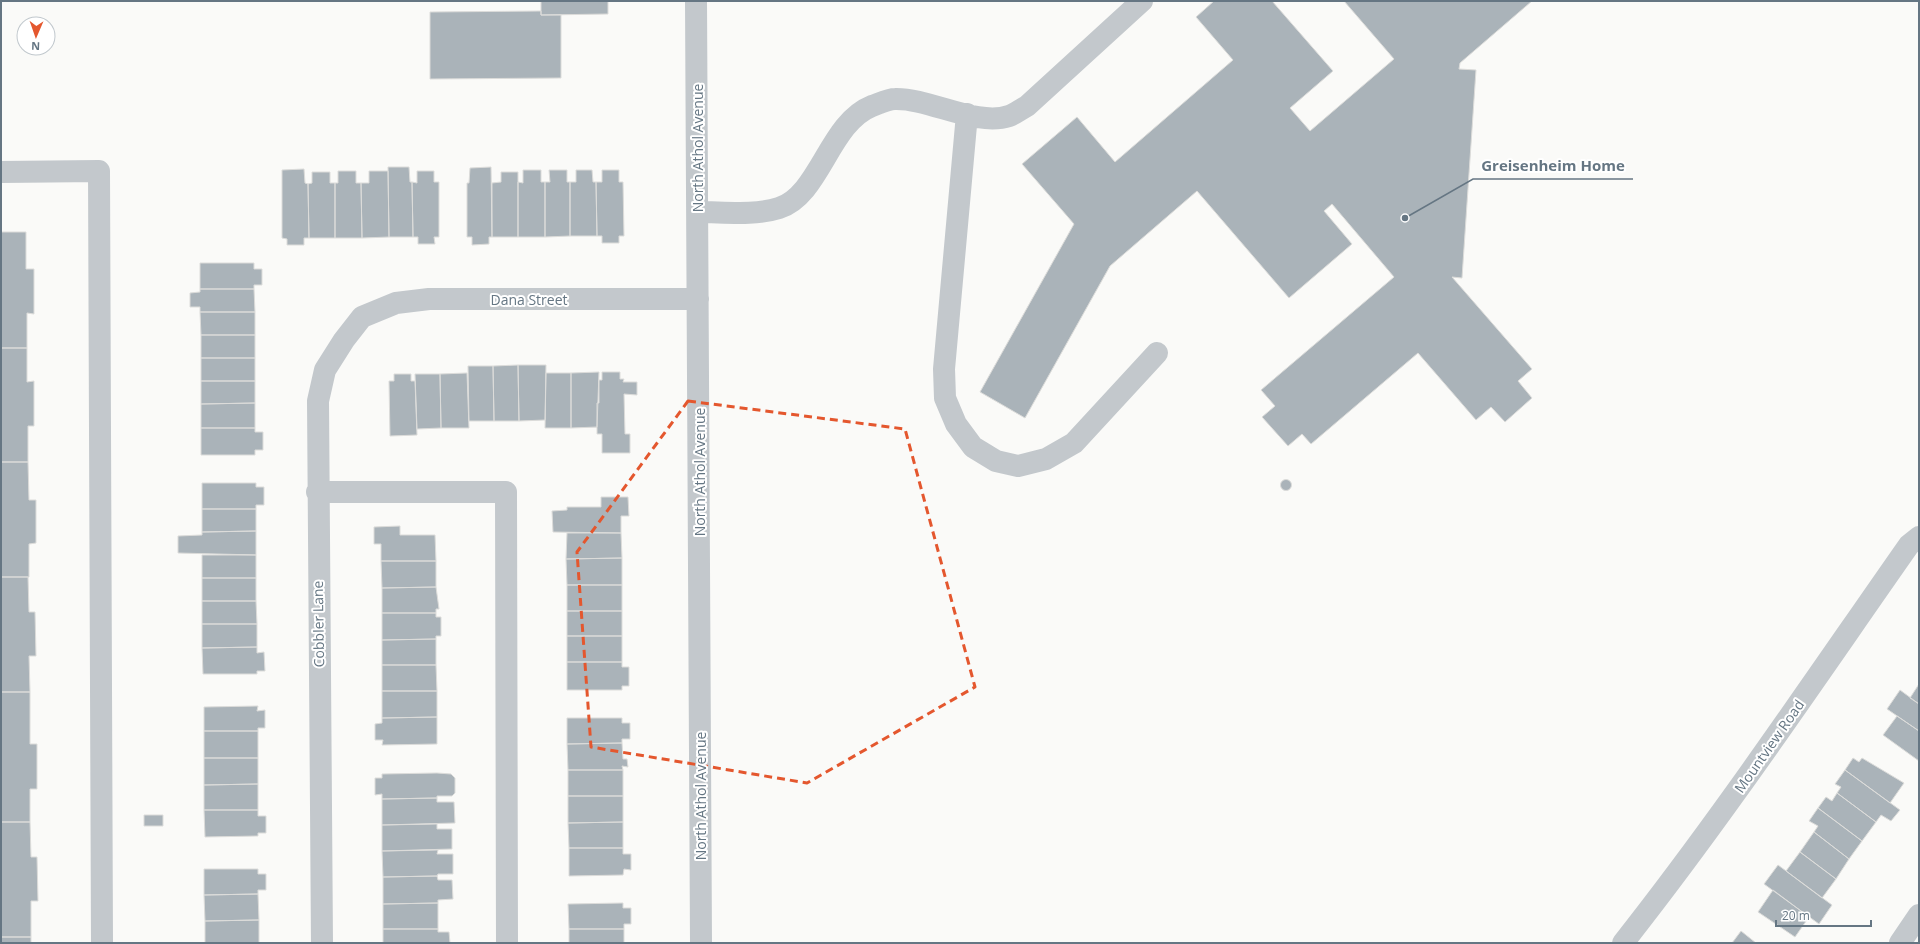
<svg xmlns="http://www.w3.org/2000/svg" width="1920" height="944" viewBox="0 0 1920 944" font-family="'Open Sans',sans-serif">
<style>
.building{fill:#aab3b9;stroke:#dcdcda}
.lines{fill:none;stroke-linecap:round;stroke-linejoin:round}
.minor{stroke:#c3c8cc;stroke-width:22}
.marked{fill:none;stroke:#e4572e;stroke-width:3;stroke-dasharray:8 5;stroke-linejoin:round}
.labels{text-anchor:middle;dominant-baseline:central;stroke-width:4;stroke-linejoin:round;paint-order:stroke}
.street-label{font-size:14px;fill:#657683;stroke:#fff}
.leader{fill:none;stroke:#657683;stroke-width:1.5}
.callout-dot{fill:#657683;stroke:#fff;stroke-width:1.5}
.callout-label{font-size:15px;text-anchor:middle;font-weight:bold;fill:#657683;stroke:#fff;stroke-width:4;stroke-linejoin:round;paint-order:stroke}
</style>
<rect width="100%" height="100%" fill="#fafaf8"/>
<path class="building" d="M 541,1 L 608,1 L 608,14 L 541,15 Z
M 1214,1 L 1272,1 L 1333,71 L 1290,108 L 1310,131 L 1394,59 L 1344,1 L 1532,1 L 1460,63 L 1459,69 L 1476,70 L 1462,278 L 1452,277 L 1532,369 L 1518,381 L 1532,398 L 1505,422 L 1491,407 L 1476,420 L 1418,353 L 1311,444 L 1302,434 L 1288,446 L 1262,417 L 1275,406 L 1261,390 L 1394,277 L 1332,204 L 1324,211 L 1352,244 L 1289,298 L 1197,191 L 1110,266 L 1025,418 L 980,392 L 1074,224 L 1022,164 L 1077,117 L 1115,162 L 1233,60 L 1196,17 Z
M 541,11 L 541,15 L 561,15 L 561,78 L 430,79 L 430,12 Z
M 388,167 L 409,167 L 410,182 L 412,182 L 413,237 L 389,237 Z
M 491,167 L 492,237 L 489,237 L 489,244 L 472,245 L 472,237 L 467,237 L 467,183 L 469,183 L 470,168 Z
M 304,169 L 305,183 L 308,184 L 309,238 L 304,238 L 304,245 L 287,245 L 287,239 L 282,238 L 282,170 Z
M 523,170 L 541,170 L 541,182 L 545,182 L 545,237 L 518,237 L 518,182 L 523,183 Z
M 549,170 L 567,170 L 567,182 L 570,182 L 570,236 L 545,237 L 545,182 L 550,182 Z
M 576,170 L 592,170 L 593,182 L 596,182 L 597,236 L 570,236 L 570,182 L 576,182 Z
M 602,170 L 619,170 L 619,182 L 623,182 L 624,236 L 619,236 L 619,243 L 602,243 L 602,236 L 597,236 L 596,182 L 602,182 Z
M 338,171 L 356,171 L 356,183 L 361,183 L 362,238 L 335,238 L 335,183 L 338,183 Z
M 369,171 L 388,171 L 389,237 L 362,238 L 361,183 L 369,183 Z
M 417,171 L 434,171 L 434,182 L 439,182 L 439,237 L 434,237 L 435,244 L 418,244 L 418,237 L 413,237 L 412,182 L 417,183 Z
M 312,172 L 330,172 L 330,183 L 335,183 L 335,238 L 309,238 L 308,184 L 312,183 Z
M 501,172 L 518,172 L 518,237 L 492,237 L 492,183 L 501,182 Z
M 1,232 L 26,232 L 26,269 L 34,269 L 34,314 L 27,313 L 27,348 L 1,348 Z
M 200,263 L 254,263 L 254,269 L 262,269 L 262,285 L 254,285 L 254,289 L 200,289 Z
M 200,289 L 254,289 L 255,312 L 200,312 L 200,307 L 190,307 L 190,293 L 200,292 Z
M 200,312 L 255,312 L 255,335 L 201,335 Z
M 201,335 L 255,335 L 255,358 L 201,358 Z
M 1,348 L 27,348 L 27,382 L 34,381 L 34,426 L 28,426 L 28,462 L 1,462 Z
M 201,358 L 255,358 L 255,381 L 201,381 Z
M 518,365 L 546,365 L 545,420 L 519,421 Z
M 518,365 L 519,421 L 494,421 L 493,366 Z
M 468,366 L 493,366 L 494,421 L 469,421 Z
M 599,372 L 597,427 L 571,428 L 571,373 Z
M 602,372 L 620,372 L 620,379 L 624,379 L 623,382 L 637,382 L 637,395 L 624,394 L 625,434 L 630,434 L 630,453 L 602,453 L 602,434 L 597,434 L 597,403 L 599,403 L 599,380 L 602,380 Z
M 467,373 L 469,428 L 441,428 L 440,374 Z
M 546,373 L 571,373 L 571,428 L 545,428 Z
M 394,374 L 411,374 L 411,381 L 415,381 L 417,435 L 390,436 L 389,381 L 394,381 Z
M 415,374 L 440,374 L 441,428 L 417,429 Z
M 201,381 L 255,381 L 255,403 L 201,404 Z
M 255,403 L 255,428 L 201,428 L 201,404 Z
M 201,428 L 255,428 L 255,432 L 263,432 L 263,450 L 255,450 L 255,455 L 201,455 Z
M 1,462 L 28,462 L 29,500 L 36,500 L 36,543 L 29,544 L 29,577 L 1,577 Z
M1280.5 485a5.5 5.5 0 1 1 11 0a5.5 5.5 0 1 1-11 0Z
M 202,483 L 256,483 L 256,487 L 264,487 L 264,505 L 256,505 L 256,509 L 202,509 Z
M 601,497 L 628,497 L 629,516 L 621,516 L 621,533 L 553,532 L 552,511 L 567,510 L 567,507 L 601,507 Z
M 202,509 L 256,509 L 256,531 L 202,532 Z
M 400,526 L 400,535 L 435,535 L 436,561 L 381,561 L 381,544 L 374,544 L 374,527 Z
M 256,531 L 256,555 L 178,553 L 178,536 L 202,535 L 202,532 Z
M 567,533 L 621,533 L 622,558 L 566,559 Z
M 202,555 L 256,555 L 256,578 L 202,578 Z
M 622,558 L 622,585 L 567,585 L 566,559 Z
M 381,561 L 436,561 L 436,587 L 382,588 Z
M 1,577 L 28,577 L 29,612 L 35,612 L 36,656 L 29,656 L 30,692 L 1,692 Z
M 202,578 L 256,578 L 256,601 L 202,601 Z
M 567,585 L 622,585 L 622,611 L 567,611 Z
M 436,587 L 439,609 L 436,609 L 436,613 L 382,613 L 382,588 Z
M 202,601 L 256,601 L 257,624 L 202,624 Z
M 567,611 L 622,611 L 622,636 L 567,636 Z
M 382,613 L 436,613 L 436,617 L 441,617 L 441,636 L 436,636 L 436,639 L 382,640 Z
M 202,624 L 257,624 L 257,647 L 202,648 Z
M 567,636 L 622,636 L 622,662 L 567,662 Z
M 436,639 L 436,665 L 382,665 L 382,640 Z
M 257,647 L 257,653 L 264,652 L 265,671 L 257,671 L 257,674 L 203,674 L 202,648 Z
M 567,662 L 622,662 L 622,667 L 629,667 L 629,686 L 622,686 L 622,690 L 567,690 Z
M 382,665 L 436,665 L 437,691 L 382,691 Z
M 1919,684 L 1919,704 L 1910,698 Z
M 1900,690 L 1919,704 L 1919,731 L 1887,709 Z
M 382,691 L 437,691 L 437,717 L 382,718 Z
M 1,692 L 30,692 L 30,744 L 37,744 L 37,789 L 30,789 L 30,822 L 1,822 Z
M 258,706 L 257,711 L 265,710 L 265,728 L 258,728 L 258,731 L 204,731 L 204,707 Z
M 1897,716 L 1919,731 L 1919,761 L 1883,735 Z
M 437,717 L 437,744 L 382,745 L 383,740 L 375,740 L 375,724 L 382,723 L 382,718 Z
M 567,718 L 622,718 L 622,723 L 630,723 L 630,739 L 622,739 L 622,743 L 567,744 Z
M 204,731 L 258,731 L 258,758 L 204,758 Z
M 622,743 L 623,759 L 627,759 L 628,767 L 622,766 L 623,770 L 568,770 L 567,744 Z
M 204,758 L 258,758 L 258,784 L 204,785 Z
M 1853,758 L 1859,762 L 1862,758 L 1904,783 L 1890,803 L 1845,770 Z
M 568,770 L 623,770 L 623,796 L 568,796 Z
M 1845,770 L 1900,810 L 1891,821 L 1881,815 L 1876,822 L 1837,793 L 1841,787 L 1835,784 Z
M 437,773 L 451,774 L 455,778 L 455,793 L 452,796 L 437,796 L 437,798 L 382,799 L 382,794 L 375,795 L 375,778 L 382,778 L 382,774 Z
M 258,784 L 258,810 L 204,810 L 204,785 Z
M 1837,793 L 1876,822 L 1862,841 L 1818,808 L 1826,797 L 1832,801 Z
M 568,796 L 623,796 L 623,822 L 568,823 Z
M 437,798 L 437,802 L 454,802 L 455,823 L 382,825 L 382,799 Z
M 1818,808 L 1862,841 L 1849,859 L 1814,832 L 1818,826 L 1809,821 Z
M 204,810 L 258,810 L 258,816 L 266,816 L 266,833 L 258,833 L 258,836 L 205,837 Z
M 144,815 L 163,815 L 163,826 L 144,826 Z
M 1,822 L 30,822 L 31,857 L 37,857 L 38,901 L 31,901 L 31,937 L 1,937 Z
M 623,822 L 623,848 L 569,848 L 568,823 Z
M 437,824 L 437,829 L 452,829 L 452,849 L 382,851 L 382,825 Z
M 1814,832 L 1849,859 L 1836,879 L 1800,852 Z
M 569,848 L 623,848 L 623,854 L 631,854 L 631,870 L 624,869 L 623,875 L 569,876 Z
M 438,850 L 437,854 L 453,854 L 453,874 L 438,874 L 437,876 L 383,877 L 382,851 Z
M 1800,852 L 1836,879 L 1822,898 L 1786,871 Z
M 1778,865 L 1832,905 L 1819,924 L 1764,884 Z
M 204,869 L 258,869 L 258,874 L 266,874 L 266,890 L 258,890 L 258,894 L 204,895 Z
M 437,876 L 438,880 L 452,880 L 453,899 L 438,900 L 438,903 L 383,904 L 383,877 Z
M 1773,890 L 1809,917 L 1795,937 L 1758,912 Z
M 258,894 L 259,920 L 205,921 L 204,895 Z
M 438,903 L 438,929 L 383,929 L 383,904 Z
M 623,903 L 623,908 L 631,908 L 631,924 L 624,924 L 624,929 L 569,929 L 568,904 Z
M 259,920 L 259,943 L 205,943 L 205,921 Z
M 383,929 L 438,929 L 438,932 L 449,932 L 450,943 L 383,943 Z
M 569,929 L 624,929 L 624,943 L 569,943 Z
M 1741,931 L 1756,943 L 1732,943 Z
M 1,937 L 31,937 L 31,943 L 1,943 Z"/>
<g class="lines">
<path class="minor" d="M 696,1 L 701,943
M 967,114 L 944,369 L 945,398 L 956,424 L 973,447 L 996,461 L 1018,466 L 1046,459 L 1074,443 L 1157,353
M 1,172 L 99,171 L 102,943
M 698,212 C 724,212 754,216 779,208 C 820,195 829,123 872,106 C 878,104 888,99 895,99 C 929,98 977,127 1009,116 C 1015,114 1021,109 1027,106 L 1142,1
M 317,492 L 506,492 L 507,943
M 322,943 L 318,401 L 325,370 L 344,340 L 362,317 L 396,303 L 429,299 L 698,299
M 1623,943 C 1724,815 1815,679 1909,545 L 1919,537
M 1900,943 L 1919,915"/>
</g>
<path class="marked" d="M 688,401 L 905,429 L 975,687 L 807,783 L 591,747 L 577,552 Z"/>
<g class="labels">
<g class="street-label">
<text transform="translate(697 148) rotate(-90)">North Athol Avenue</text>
<text x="529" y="299">Dana Street</text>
<text transform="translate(699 472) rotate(-90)">North Athol Avenue</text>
<text transform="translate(318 624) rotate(-91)">Cobbler Lane</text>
<text transform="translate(1769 746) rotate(-55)">Mountview Road</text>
<text transform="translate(700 796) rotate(-90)">North Athol Avenue</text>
</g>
</g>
<path class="leader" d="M1405 218L1473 179H1633"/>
<circle class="callout-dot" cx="1405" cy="218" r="4"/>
<g class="callout-label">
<text x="1553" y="171">Greisenheim Home</text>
</g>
<rect width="1920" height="944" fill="none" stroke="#657683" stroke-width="4"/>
<g transform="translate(36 36) rotate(182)"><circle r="19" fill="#ffffff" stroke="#c1c8cd"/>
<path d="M0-3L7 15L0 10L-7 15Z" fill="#e4572e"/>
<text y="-6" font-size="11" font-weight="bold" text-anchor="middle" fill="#657683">N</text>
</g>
<path d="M1776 920v6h95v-6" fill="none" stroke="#657683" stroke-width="2"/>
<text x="1782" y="920" font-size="12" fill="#657683" stroke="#ffffff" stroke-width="3" paint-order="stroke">20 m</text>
</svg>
